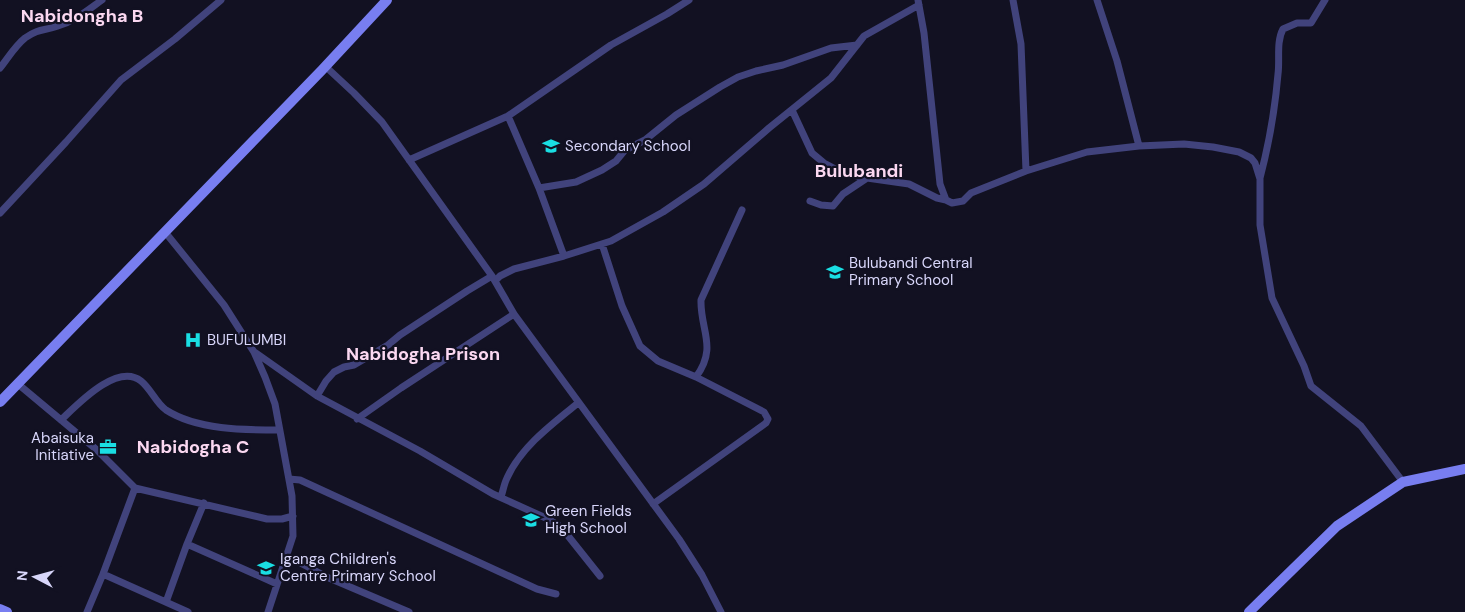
<svg xmlns="http://www.w3.org/2000/svg" width="1465" height="612" viewBox="0 0 1465 612" font-family="'DM Sans',sans-serif">
<style>
.lines{fill:none;stroke-linecap:round;stroke-linejoin:round}
.street{stroke:#41437c;stroke-width:7}
.secondary{stroke:#787ef0;stroke-width:10}
.labels{text-anchor:middle;dominant-baseline:central;stroke-width:4.5;stroke-linejoin:round;paint-order:stroke}
.poi-label{font-size:15px;fill:#d8d6fa;stroke:#121122;text-anchor:start}
.quarter-label{font-size:18px;font-weight:bold;fill:#fbd8f1;stroke:#121122}
</style>
<rect width="100%" height="100%" fill="#121122"/>
<g class="lines">
<path class="street" d="M 918,0 L 924,33 L 940,184 L 946,200 L 952,203 L 963,201 L 971,193 L 1026,171 L 1087,152 L 1139,146 L 1184,144 L 1213,147 L 1239,152 L 1251,158 L 1255,163 L 1260,179 L 1260,225 L 1272,298 L 1304,366 L 1311,386 L 1361,426 L 1403,482
M 1013,0 L 1021,44 L 1026,171
M 1097,0 L 1117,61 L 1139,146
M 325,66 L 354,93 L 382,122 L 492,276 L 514,314 L 679,539 L 702,575 L 721,612
M 0,68 C 8,58 15,46 25,38 C 39,28 44,31 58,26 C 75,21 88,10 102,0
M 792,110 L 812,153 L 824,163 L 843,173 L 867,178
M 508,116 L 539,188 L 564,256
M 409,160 L 508,116 L 611,45 L 667,14 L 689,0
M 1260,178 C 1269,144 1275,109 1278,74 C 1280,60 1276,42 1283,29 L 1297,23 L 1311,23 L 1325,0
M 539,188 L 576,182 L 602,170 L 616,161 L 625,150 L 645,140 L 676,115 L 720,87 L 738,77 L 756,71 L 783,65 L 831,48 L 857,45
M 810,201 L 821,205 L 833,206 L 843,194 L 867,178 L 909,184 L 937,198 L 946,200
M 0,213 L 66,142 L 121,80 L 175,39 L 221,0
M 165,232 L 224,305 L 254,352 L 265,377 L 275,404 L 292,496 L 293,536 L 268,612
M 602,244 L 622,306 L 640,346 L 658,361 L 696,377 L 764,412 L 768,419 L 766,423 L 653,504
M 495,281 L 500,276 L 514,269 L 564,256 L 611,241 L 663,212 L 704,184 L 769,128 L 831,78 L 864,36 L 919,5
M 256,353 L 317,396 L 420,451 L 493,494 L 548,519 L 561,527 L 600,576
M 696,377 C 718,347 700,330 701,300 L 742,210
M 18,384 L 97,450 L 135,488 L 267,519 L 282,519 L 293,516
M 317,396 L 326,381 L 334,372 L 344,367 L 354,365 L 388,345 L 400,335 L 467,291 L 492,276
M 357,419 L 401,388 L 514,314
M 61,420 C 77,405 117,362 141,381 C 151,389 156,403 166,410 C 197,430 244,430 279,430
M 289,479 L 300,480 L 537,589 L 556,594
M 501,497 C 503,491 504,484 507,478 C 521,447 552,424 578,403
M 187,544 L 277,584
M 287,556 L 329,578 L 409,612
M 103,574 L 188,612
M 166,602 L 187,544 L 204,503
M 87,612 L 103,574 L 135,488"/>
<path class="secondary" d="M 0,402 L 322,70 L 387,0
M 0,609 L 7,612
M 1249,612 L 1337,526 L 1403,482 L 1465,469"/>
</g>
<defs>
<g id="school-bare" transform="scale(1.35)"><path d="M0-5L7-2L0 1L-7-2ZM-4 1L0 2.5L4 1V4Q0 6-4 4Z" fill="#1adee3" stroke="#121122" stroke-width="2.5" paint-order="stroke"/></g>
<g id="hospital-bare" transform="scale(1.35)"><path d="M-5-5h3v3.5h4V-5h3V5h-3V1.5h-4V5h-3Z" fill="#1adee3" stroke="#121122" stroke-width="2.5" paint-order="stroke"/></g>
<g id="office-bare" transform="scale(1.35)"><path d="M-6-3h4V-5.5h4V-3h4V5H-6ZM-1-4.5V-3h2v-1.5ZM-6 0V1H6V0Z" fill="#1adee3" stroke="#121122" stroke-width="2.5" paint-order="stroke"/></g>
</defs>
<g fill-rule="evenodd">
<use href="#school-bare" x="551" y="146"/>
<use href="#school-bare" x="835" y="272"/>
<use href="#hospital-bare" x="193" y="340"/>
<use href="#office-bare" x="108" y="447"/>
<use href="#school-bare" x="531" y="520"/>
<use href="#school-bare" x="266" y="568"/>
</g>
<g class="labels">
<g class="poi-label">
<text x="565" y="146">Secondary School</text>
<text x="849" y="263">Bulubandi Central<tspan x="849" dy="17">Primary School</tspan></text>
<text x="207" y="340">BUFULUMBI</text>
<text x="94" y="438" text-anchor="end">Abaisuka<tspan x="94" dy="17">Initiative</tspan></text>
<text x="545" y="511">Green Fields<tspan x="545" dy="17">High School</tspan></text>
<text x="280" y="559">Iganga Children's<tspan x="280" dy="17">Centre Primary School</tspan></text>
</g>
<g class="quarter-label">
<text x="82" y="16">Nabidongha B</text>
<text x="859" y="171">Bulubandi</text>
<text x="423" y="354">Nabidogha Prison</text>
<text x="193" y="447">Nabidogha C</text>
</g>
</g>
<g transform="translate(35 577) rotate(276)" stroke="#121122" stroke-width="4" paint-order="stroke">
<path d="M0-4L9 19L0 12L-9 19Z" fill="#d8d6fa"/>
<text y="-8" font-size="14" font-weight="bold" text-anchor="middle" fill="#d8d6fa">N</text>
</g>
</svg>
